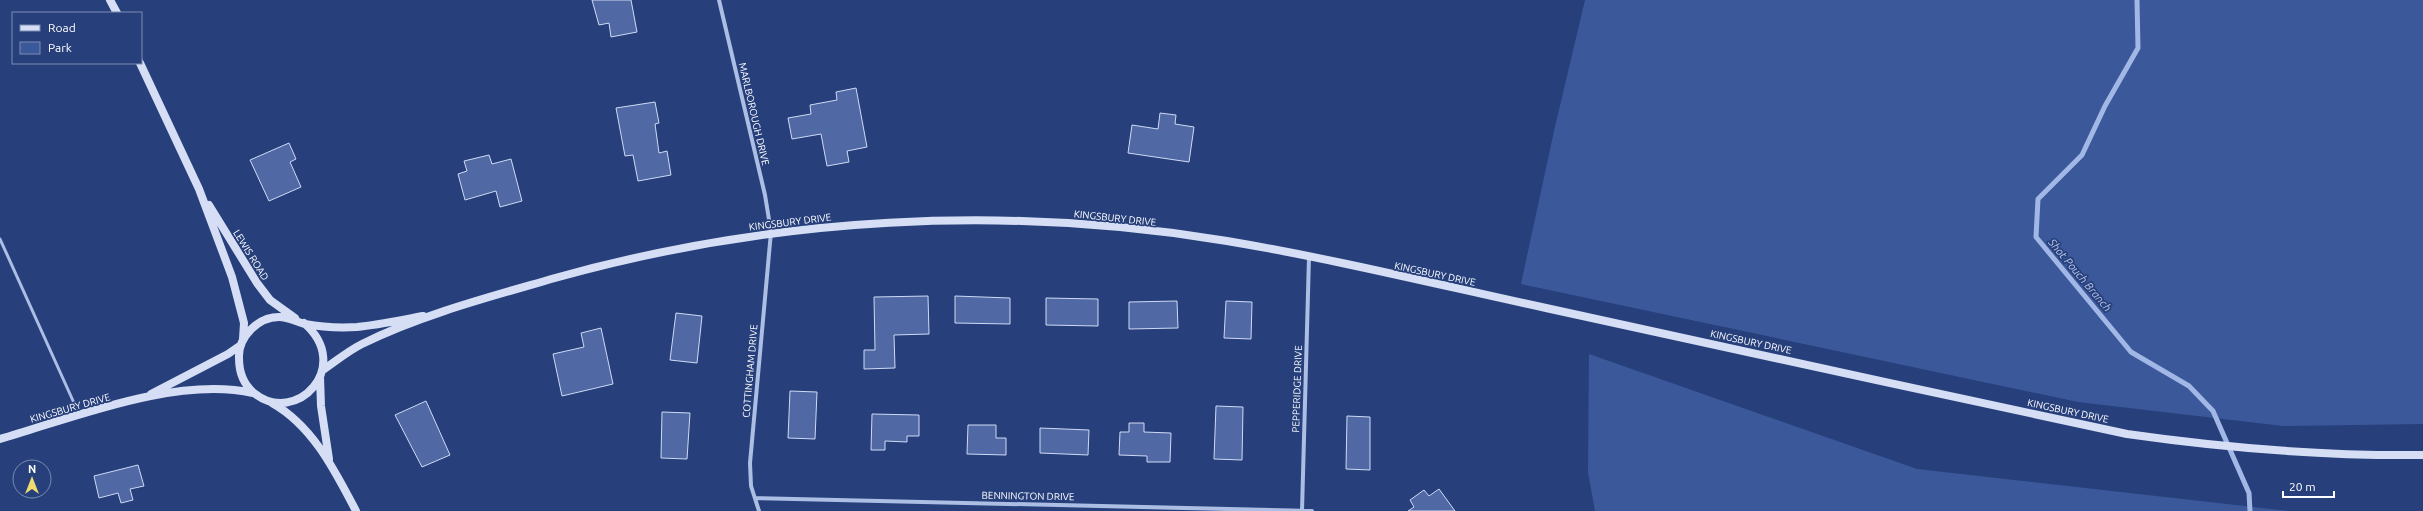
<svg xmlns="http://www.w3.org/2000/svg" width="2423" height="511" viewBox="0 0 2423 511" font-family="Ubuntu,sans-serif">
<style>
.green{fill:#3b589a}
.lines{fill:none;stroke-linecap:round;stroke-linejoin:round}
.stream{stroke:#a1b7e5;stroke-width:5}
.building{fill:#5069a5;stroke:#cfdaf4}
.lane{stroke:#acbee4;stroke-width:3}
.street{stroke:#acbee4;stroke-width:4}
.secondary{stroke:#d5def4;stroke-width:8}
.labels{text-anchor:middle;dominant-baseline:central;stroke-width:3.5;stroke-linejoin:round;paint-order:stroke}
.street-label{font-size:10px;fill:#fff;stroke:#27407c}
.water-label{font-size:11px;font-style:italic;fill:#b8c8ec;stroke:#27407c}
</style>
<rect width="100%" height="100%" fill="#27407c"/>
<path class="green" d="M 1585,0 L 2423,0 L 2423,424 L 2283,426 L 2078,402 L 1521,284 L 1554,131 Z
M 1589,354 L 1917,469 L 2289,511 L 1595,511 L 1588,472 Z"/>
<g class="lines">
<path class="stream" d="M 2137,0 L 2138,48 L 2105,106 L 2082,155 L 2038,199 L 2036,237 L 2131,352 L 2189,386 L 2213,411 L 2249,493 L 2250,511"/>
</g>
<path class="building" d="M 592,0 L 631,0 L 637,32 L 611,37 L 609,23 L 599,25 Z
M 856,88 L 867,147 L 847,151 L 849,162 L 827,166 L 821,134 L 792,139 L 788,118 L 811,114 L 810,105 L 837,100 L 836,92 Z
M 655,102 L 659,123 L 655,124 L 659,153 L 667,151 L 671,175 L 638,181 L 633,155 L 625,156 L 616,108 Z
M 1160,113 L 1176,115 L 1175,124 L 1194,127 L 1189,162 L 1128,153 L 1132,125 L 1158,129 Z
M 289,143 L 296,159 L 290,162 L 301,187 L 269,201 L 250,160 Z
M 489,155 L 492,164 L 511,159 L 522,201 L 500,207 L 496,191 L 465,200 L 458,174 L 467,171 L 464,161 Z
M 928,296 L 929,334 L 894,335 L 895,368 L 864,369 L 864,350 L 875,350 L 874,297 Z
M 955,296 L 1010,298 L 1010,324 L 955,323 Z
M 1046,298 L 1098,299 L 1098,326 L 1046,325 Z
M 1177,301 L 1178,328 L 1129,329 L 1129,302 Z
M 1226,301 L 1252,302 L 1251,339 L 1224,338 Z
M 676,313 L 702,316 L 697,363 L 670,360 Z
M 601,328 L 613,384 L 562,396 L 553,354 L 584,347 L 581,333 Z
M 790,391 L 817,392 L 815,439 L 788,438 Z
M 426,401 L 450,455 L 422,467 L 395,415 Z
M 1216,406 L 1243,407 L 1242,460 L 1214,459 Z
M 662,412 L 690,413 L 687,459 L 661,458 Z
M 872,414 L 919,415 L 919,436 L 907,436 L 907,442 L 885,441 L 885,450 L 871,450 Z
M 1347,416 L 1370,417 L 1370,470 L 1346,469 Z
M 1129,423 L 1144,423 L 1144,432 L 1171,433 L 1170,462 L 1147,462 L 1147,456 L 1119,455 L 1120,432 L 1129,432 Z
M 968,425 L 996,425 L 996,438 L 1006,438 L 1006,455 L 967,454 Z
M 1040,428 L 1089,430 L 1088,455 L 1040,453 Z
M 138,465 L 144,486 L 130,489 L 133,500 L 121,503 L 118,493 L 99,498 L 94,476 Z
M 1439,489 L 1455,511 L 1408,511 L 1414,507 L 1410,500 L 1424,490 L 1429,496 Z"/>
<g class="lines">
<path class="lane" d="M 0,239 L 79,414"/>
<path class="street" d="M 719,0 L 765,195 L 771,232 L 750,463 L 751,486 L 759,511
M 755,498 L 1312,511
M 1302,511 L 1309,257"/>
<path class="secondary" d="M 110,0 L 117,13
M 140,63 L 199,189 L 232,277 L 244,323 L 243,339
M 209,205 L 257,283 L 270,300 L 295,318
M 304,323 C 354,366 296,427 254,393 C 243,384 239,371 239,358 C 238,337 258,317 279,317 C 289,317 296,322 305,324 C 321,327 340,328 357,327 C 379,325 401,320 423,316
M 323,370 C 336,361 348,351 362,344 C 420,315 493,296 555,278 C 773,217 1004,204 1227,241 C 1334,259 1440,285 1546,308 C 1740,350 1933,393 2127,434 C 2225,448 2324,456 2423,455
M 320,377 L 321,406 L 329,459
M 151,394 L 228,354 L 241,345
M 272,403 C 313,426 335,471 356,511
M 0,439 C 75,417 177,376 253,393"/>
</g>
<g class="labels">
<g class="street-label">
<text transform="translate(754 114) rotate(77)">MARLBOROUGH DRIVE</text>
<text transform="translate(1115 218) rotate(6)">KINGSBURY DRIVE</text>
<text transform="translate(790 222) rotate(-7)">KINGSBURY DRIVE</text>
<text transform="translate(251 255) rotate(58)">LEWIS ROAD</text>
<text transform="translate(1435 274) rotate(12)">KINGSBURY DRIVE</text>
<text transform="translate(1751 342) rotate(12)">KINGSBURY DRIVE</text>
<text transform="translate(750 371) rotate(-85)">COTTINGHAM DRIVE</text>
<text transform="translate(1297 389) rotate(-88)">PEPPERIDGE DRIVE</text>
<text transform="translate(70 408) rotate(-16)">KINGSBURY DRIVE</text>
<text transform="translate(2068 411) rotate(12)">KINGSBURY DRIVE</text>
<text transform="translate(1028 496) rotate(1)">BENNINGTON DRIVE</text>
</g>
<g class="water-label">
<text transform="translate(2080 275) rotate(50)">Shot Pouch Branch</text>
</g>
</g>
<rect x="12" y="12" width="130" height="52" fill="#27407c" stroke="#7d8cb0"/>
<rect x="20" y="25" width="20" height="6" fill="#d5def4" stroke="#7d8cb0"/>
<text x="48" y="32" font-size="12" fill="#ffffff">Road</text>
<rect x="20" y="42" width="20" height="12" fill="#3b589a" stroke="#7d8cb0"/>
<text x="48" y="52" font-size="12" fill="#ffffff">Park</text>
<g transform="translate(32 479)"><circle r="19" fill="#27407c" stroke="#7d8cb0"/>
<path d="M0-3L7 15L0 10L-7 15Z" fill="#ecda73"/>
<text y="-6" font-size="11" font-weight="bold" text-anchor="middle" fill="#ffffff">N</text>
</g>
<path d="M2283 491v6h51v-6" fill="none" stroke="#ffffff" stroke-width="2"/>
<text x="2289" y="491" font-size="12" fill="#ffffff" stroke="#27407c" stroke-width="3" paint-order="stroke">20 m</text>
</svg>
